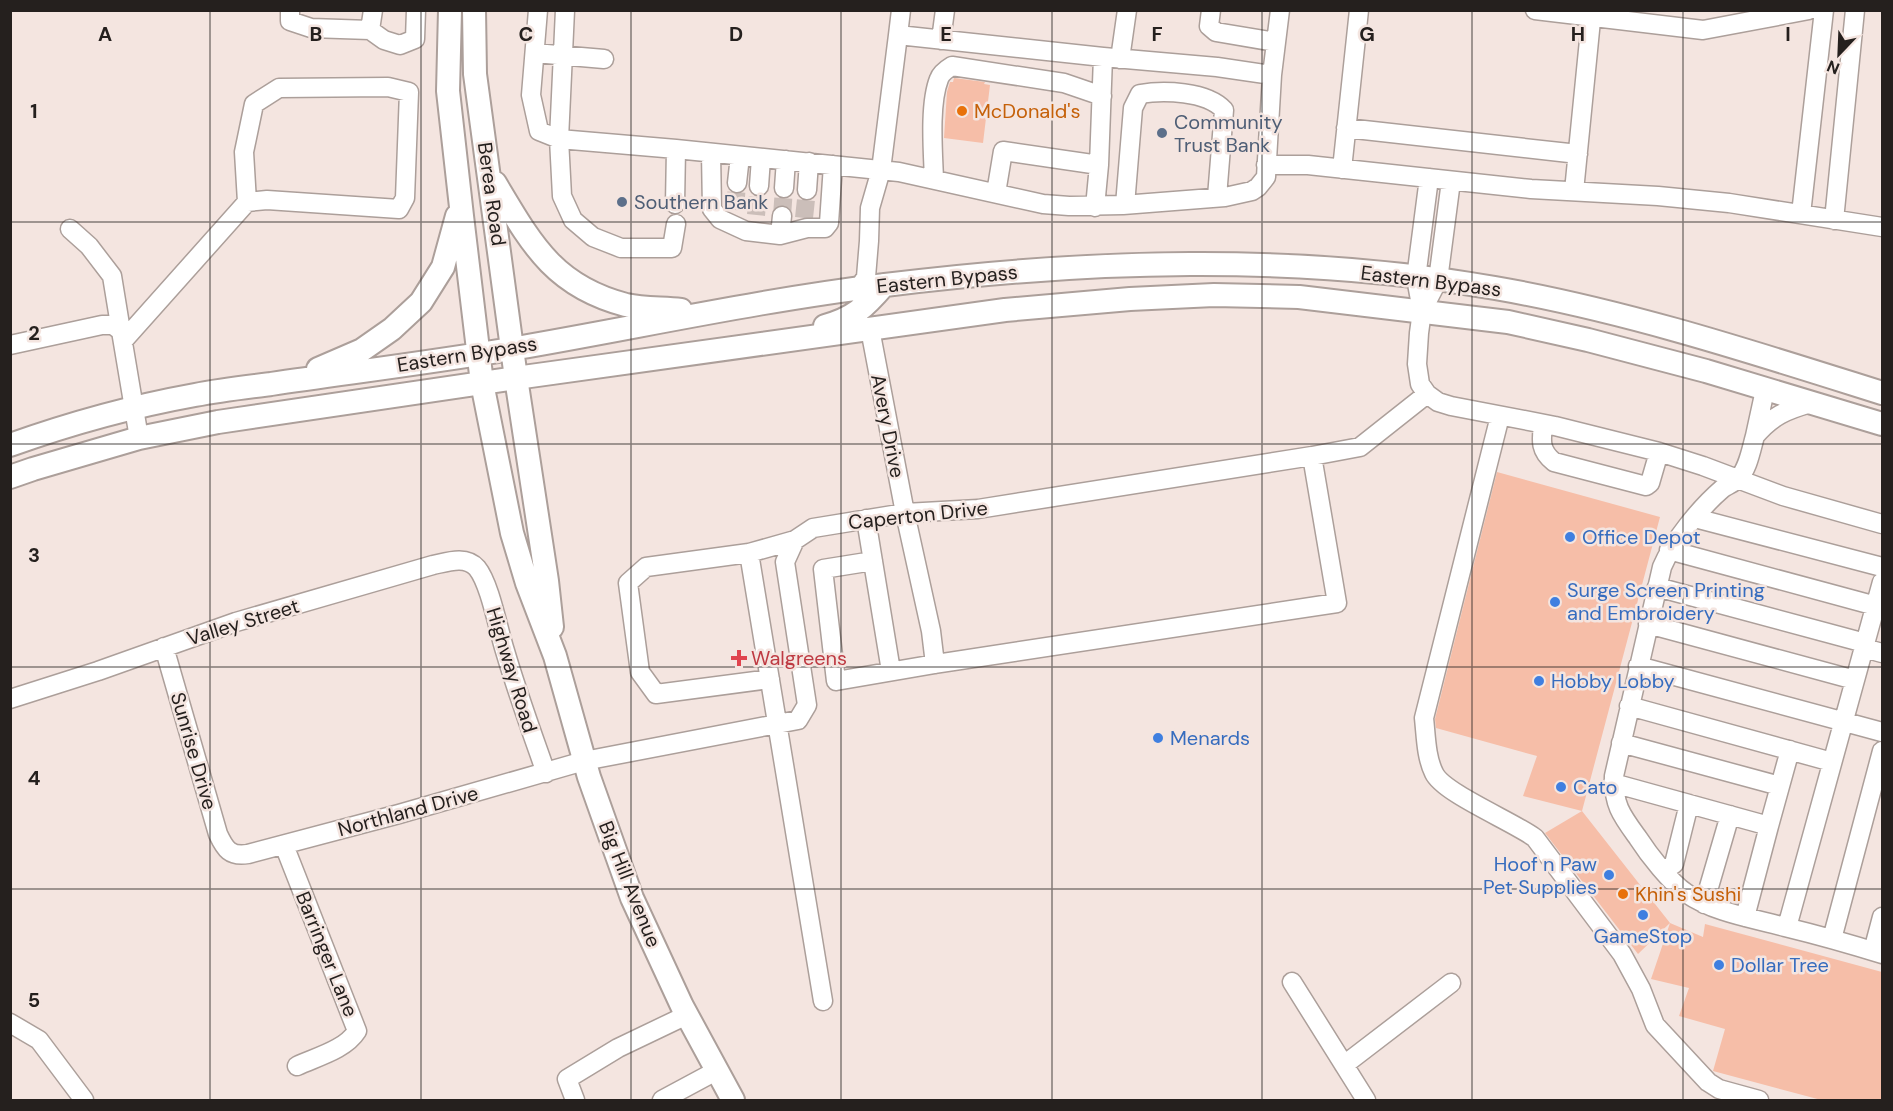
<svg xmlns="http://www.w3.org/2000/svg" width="1893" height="1111" viewBox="0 0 1893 1111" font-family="'DM Sans',sans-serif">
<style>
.building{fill:#f6bea8}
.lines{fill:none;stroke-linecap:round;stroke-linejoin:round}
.minor-tunnel{stroke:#cbbeb9;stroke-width:18;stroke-dasharray:18 9;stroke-linecap:butt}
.minor-casing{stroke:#ac9f9a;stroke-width:21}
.major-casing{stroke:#ac9f9a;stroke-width:26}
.minor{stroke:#fff;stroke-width:18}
.major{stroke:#fff;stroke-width:22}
.grid{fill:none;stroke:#25201e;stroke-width:1.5;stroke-opacity:0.55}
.food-dot{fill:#e8710a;stroke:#f4e5e0;stroke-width:2}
.service-dot{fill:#5c6f8a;stroke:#f4e5e0;stroke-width:2}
.shop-dot{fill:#3f7fe0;stroke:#f4e5e0;stroke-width:2}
.health-dot{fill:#e0444e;stroke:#f4e5e0;stroke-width:2}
.labels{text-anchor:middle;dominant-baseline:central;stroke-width:5;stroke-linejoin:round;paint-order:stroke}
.food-label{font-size:20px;fill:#c56008;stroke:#f4e5e0;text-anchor:start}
.service-label{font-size:20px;fill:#4e5e75;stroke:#f4e5e0;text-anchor:start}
.street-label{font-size:20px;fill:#25201e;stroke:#f4e5e0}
.shop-label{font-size:20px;fill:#366cbe;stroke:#f4e5e0;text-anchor:start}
.health-label{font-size:20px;fill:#be3a42;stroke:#f4e5e0;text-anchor:start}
.grid-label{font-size:20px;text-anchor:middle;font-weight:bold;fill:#25201e;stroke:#f4e5e0;stroke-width:5;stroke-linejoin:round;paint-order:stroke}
</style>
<rect width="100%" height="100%" fill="#f4e5e0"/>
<path class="building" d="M 954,78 L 985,82 L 984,84 L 990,85 L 983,143 L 944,138 L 947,92 L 950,82 L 953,82 Z
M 1497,472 L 1660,517 L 1582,811 L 1523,796 L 1537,756 L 1436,728 L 1435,719 Z
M 1582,811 L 1670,923 L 1638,954 L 1545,833 Z
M 1670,923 L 1703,937 L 1705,924 L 1882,972 L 1882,1101 L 1825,1101 L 1713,1071 L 1725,1029 L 1679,1016 L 1689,988 L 1651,979 Z"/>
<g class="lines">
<path class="minor-tunnel" d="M 735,210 L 737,183
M 756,215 L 759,186
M 782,216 L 784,188
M 804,218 L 807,190"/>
<g class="minor-casing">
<path id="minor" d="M 290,10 L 290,21 L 311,28 L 370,30 L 384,40 L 400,45 L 415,39 L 416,10
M 538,10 L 531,95 L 539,131 L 559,139 L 676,149 L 899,172 L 1043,204 L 1069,206 L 1123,205 L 1225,197 L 1252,191 L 1258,187 L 1266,177 L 1272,75 L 1280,10
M 565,10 L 559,139 L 562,196 L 573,220 L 593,237 L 621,248 L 672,248 L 676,224
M 1211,10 L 1209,26 L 1216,32 L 1275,42
M 1535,10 L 1703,30 L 1809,10
M 370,30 L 373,10
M 898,35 L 901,10
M 941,40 L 945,10
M 535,53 L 604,59
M 1120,59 L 1127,10
M 1346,128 L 1578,154
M 711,153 L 712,209 L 720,219 L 746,231 L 780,235 L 807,228 L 825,228 L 829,223 L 833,165
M 1266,165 L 1308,165 L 1531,189 L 1658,196 L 1729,203 L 1882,227
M 1342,169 L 1359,10
M 934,179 C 933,152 929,104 939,79 C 941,73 947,69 952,66 L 1064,83 L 1102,96
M 1451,181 L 1438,280 L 1422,311 L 1419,333 L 1417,364 L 1420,384 L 1427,394 L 1438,402 L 1451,406 L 1555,426 L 1659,452 L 1703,466 L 1783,496 L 1882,524
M 737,183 L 740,156
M 759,186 L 761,158
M 784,188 L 786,160
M 807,190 L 809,162
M 1574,191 L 1592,10
M 996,193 L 1003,151 L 1099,165
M 675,204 L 676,149
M 1125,205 L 1133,108 L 1140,94 C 1163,90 1207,91 1224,110 L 1217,197
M 1095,207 L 1099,165 L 1103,57
M 1801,214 L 1824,10
M 1834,220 L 1855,10
M 70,229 L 89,246 L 112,276 L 121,331
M 780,235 L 782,216
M 859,288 L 866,277 L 869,241 L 870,208 L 881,170 L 898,35 L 1103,57 L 1217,67 L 1272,75
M 1422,311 L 1416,278 L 1429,178
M 870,329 L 905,513 L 931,631 L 935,664
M 123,341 L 247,202 L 267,200 L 399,209 L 405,198 L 409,92 L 388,87 L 279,88 L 254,104 L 244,152 L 247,202
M 10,345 L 102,325 L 113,325 L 121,331 L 139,438
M 1765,390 L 1755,436 C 1772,416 1786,410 1811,403
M 1500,416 L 1424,718 C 1426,736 1426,757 1434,773 C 1443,793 1514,822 1535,838 L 1622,954 L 1641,989 L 1655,1025 L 1708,1082 L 1719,1089 L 1759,1100
M 1543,425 C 1541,441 1540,451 1554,462 L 1646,486 L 1650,483 L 1659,452
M 1755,436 C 1751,450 1748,469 1738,479 C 1733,483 1726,486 1722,489 C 1700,508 1673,541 1662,567 L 1614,776 C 1613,805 1622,816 1638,838 C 1649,855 1670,882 1686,893 C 1715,913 1752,918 1785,927 C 1818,935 1850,944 1882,954
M 1695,518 L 1882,567
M 866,519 L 891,671
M 795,540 L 749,553 L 823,1001
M 1669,550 L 1876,606
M 749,553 L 646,567 L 628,583 L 640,672 L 656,694 L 770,679
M 873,561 L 823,569 L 836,681 L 935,664 L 1337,603 L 1312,456
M 1657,587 L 1865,643
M 1648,624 L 1855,680
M 164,647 L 218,834 C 225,849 230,857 248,854 L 399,814 L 584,761 L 798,720 L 807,705 L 785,562 L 795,540 L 813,528 L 905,513 L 978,509 L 1312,456 L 1360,447 L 1427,394
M 1864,648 L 1882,653
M 1638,666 L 1882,732
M 10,699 L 98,671 L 236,622 L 433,565 C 447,562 466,555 477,568 C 490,584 498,629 505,651 C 517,692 532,733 546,773
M 1629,706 L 1832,762
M 1621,743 L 1780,786
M 1613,783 L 1769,826 L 1790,750
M 284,845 L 357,1031 C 345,1050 316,1057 297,1066
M 1664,871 L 1674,864 L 1689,804
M 1704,904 L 1730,815
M 1745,917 L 1769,826
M 1787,927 L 1882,582
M 1832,939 L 1882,751
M 1873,951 L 1882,917
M 1292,982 L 1366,1100
M 10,1023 L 39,1040 L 84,1100
M 1344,1065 L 1451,983
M 575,1100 L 567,1079 L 618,1048 L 687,1015
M 662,1100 L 716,1071"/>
</g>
<g class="major-casing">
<path id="major" d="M 450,10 L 448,91 L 462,216 L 482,383 L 512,533 L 527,583 L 555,656 L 589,777 L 632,898 L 682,1006 L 733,1100
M 474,10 L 475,74 L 516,378 L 547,581 L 552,627
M 495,183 C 531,243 553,286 626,305 C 643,309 663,308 681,310
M 825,326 C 854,318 865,307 884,285
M 318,369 L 362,350 L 392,329 L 421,302 L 443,267 L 457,216
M 10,445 C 69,424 134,406 195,395 C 220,390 246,387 271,384 C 353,372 435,362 517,348 C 639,327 761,300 885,285 C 1087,260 1294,253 1495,288 C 1627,311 1755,353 1882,393
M 10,477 L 33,469 L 139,438 L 218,422 L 516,378 L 1005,310 L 1130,299 L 1214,295 L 1299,297 L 1508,322 L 1588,340 L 1706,371 L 1882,424"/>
</g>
<use href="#minor" class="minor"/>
<use href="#major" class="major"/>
</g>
<path class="grid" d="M 210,10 L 210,1100M 421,10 L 421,1100M 631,10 L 631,1100M 841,10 L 841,1100M 1052,10 L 1052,1100M 1262,10 L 1262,1100M 1472,10 L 1472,1100M 1683,10 L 1683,1100M 10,222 L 1882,222M 10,444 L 1882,444M 10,667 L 1882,667M 10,889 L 1882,889"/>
<g class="food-dot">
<circle cx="962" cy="111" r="6"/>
<circle cx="1623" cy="894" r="6"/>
</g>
<g class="service-dot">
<circle cx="1162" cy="133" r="6"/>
<circle cx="622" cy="202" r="6"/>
</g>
<g class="shop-dot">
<circle cx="1570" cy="537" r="6"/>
<circle cx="1555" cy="602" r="6"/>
<circle cx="1539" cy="681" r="6"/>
<circle cx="1158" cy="738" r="6"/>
<circle cx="1561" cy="787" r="6"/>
<circle cx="1609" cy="875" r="6"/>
<circle cx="1643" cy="915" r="6"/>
<circle cx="1719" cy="965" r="6"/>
</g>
<path class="health-dot" d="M736 649h6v6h6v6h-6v6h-6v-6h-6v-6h6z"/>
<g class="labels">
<g class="food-label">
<text x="974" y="111">McDonald's</text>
<text x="1635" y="894">Khin's Sushi</text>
</g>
<g class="service-label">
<text x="1174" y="122">Community<tspan x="1174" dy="23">Trust Bank</tspan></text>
<text x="634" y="202">Southern Bank</text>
</g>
<g class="street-label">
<text transform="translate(492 194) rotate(82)">Berea Road</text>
<text transform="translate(947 279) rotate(-6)">Eastern Bypass</text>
<text transform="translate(1431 281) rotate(7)">Eastern Bypass</text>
<text transform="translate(467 354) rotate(-9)">Eastern Bypass</text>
<text transform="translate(888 426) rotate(79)">Avery Drive</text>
<text transform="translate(918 515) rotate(-6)">Caperton Drive</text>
<text transform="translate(243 622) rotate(-17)">Valley Street</text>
<text transform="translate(512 670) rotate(73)">Highway Road</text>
<text transform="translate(194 751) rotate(74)">Sunrise Drive</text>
<text transform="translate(408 811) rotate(-15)">Northland Drive</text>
<text transform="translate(630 884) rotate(68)">Big Hill Avenue</text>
<text transform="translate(327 954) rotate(68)">Barringer Lane</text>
</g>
<g class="shop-label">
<text x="1582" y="537">Office Depot</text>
<text x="1567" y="590">Surge Screen Printing<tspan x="1567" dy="23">and Embroidery</tspan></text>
<text x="1551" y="681">Hobby Lobby</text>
<text x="1170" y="738">Menards</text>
<text x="1573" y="787">Cato</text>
<text x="1597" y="864" text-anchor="end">Hoof n Paw<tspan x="1597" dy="23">Pet Supplies</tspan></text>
<text x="1643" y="936" text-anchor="middle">GameStop</text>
<text x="1731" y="965">Dollar Tree</text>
</g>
<g class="health-label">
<text x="751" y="658">Walgreens</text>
</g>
</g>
<g class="grid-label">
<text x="105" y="41">A</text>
<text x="316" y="41">B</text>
<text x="526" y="41">C</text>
<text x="736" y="41">D</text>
<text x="946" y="41">E</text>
<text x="1157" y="41">F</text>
<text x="1367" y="41">G</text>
<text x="1578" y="41">H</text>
<text x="1788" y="41">I</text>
<text x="34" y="118">1</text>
<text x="34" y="340">2</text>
<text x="34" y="562">3</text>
<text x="34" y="785">4</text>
<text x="34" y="1007">5</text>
</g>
<rect width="1893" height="1111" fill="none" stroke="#25201e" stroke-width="24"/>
<g transform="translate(1839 54) rotate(203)" stroke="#f4e5e0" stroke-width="4.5" paint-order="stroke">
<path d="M0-4.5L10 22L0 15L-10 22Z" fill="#25201e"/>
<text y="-9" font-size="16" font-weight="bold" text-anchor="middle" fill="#25201e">N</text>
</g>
</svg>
